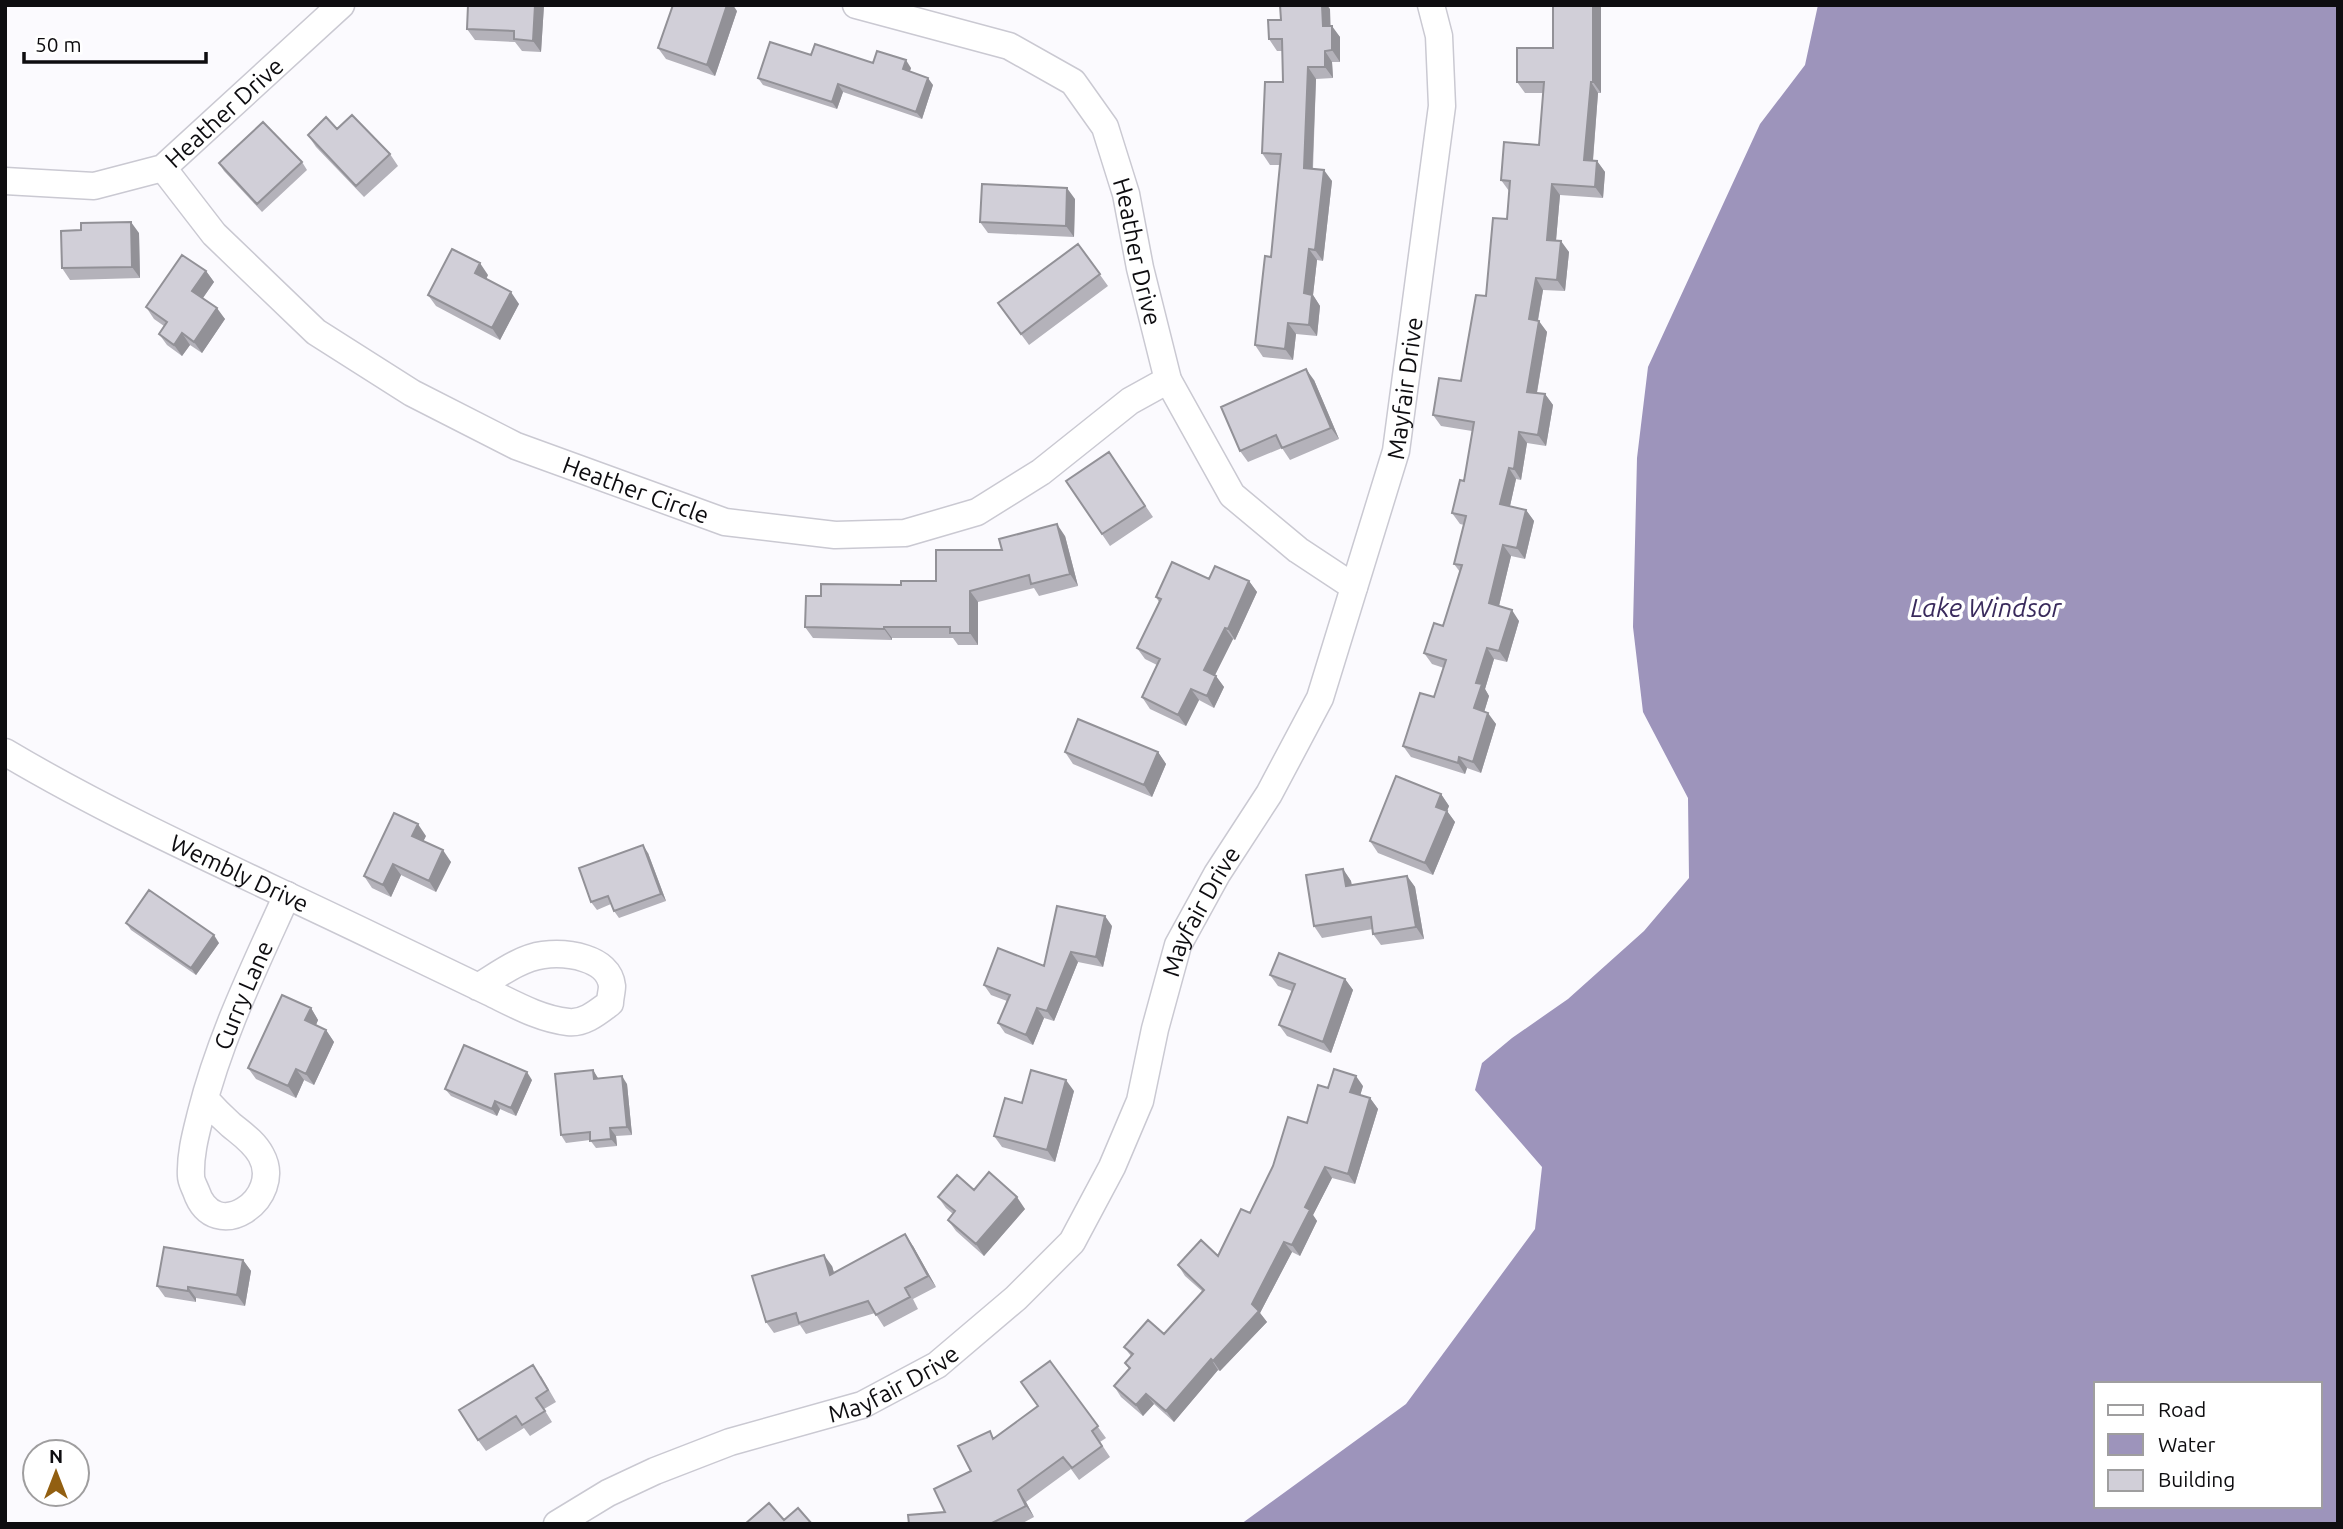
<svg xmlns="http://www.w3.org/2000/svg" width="2343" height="1529" viewBox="0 0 2343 1529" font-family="Ubuntu,sans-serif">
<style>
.water{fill:#9d94bb;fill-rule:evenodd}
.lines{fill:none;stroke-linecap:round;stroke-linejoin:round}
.street-casing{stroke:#cac9d2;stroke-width:29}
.street{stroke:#fff;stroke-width:26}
.wall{fill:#b4b2ba}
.shaded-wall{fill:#929197}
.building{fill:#d1cfd8;stroke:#929197;stroke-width:2}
.labels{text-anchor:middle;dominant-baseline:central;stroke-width:7;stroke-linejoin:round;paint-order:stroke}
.street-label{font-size:24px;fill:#0e0d10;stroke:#fff}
.water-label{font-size:26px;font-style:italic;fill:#392a5c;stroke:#fff}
</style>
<rect width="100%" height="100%" fill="#fbfafe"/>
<path class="water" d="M 1818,5 L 2338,5 L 2338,1524 L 1241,1524 L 1406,1404 L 1535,1229 L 1542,1167 L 1475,1090 L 1482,1063 L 1512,1038 L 1568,999 L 1644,931 L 1689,878 L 1688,798 L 1643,712 L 1633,627 L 1637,458 L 1648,367 L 1760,124 L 1805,65 ZM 2096,1384 L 2320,1384 L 2320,1506 L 2096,1506 Z"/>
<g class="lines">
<g class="street-casing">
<g id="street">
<path id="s1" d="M 856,5 L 1009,46 L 1073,82 L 1105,127 L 1126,194 L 1140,268 L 1168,380 L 1232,495 L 1298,550 L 1354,587"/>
<path id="s2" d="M 163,168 L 214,234 L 316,332 L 412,393 L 516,446 L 725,522 L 835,535 L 905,533 L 977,512 L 1041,472 L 1130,401 L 1168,380"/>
<path id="s3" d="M 5,181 L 94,186 L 163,168 L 341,5"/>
<path id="s4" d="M 5,752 C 128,825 260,881 389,944 C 422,960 455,976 489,992 C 514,1004 540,1019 568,1022 C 584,1024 598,1012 610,1003 C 610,998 612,991 612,986 C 609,957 566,952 543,955 C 520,958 498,975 478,987"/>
<path id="s5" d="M 205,1099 C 213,1108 222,1117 231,1125 C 242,1134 254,1142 261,1155 C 285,1198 215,1247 196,1191 C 194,1186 191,1181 191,1176 C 190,1154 196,1133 201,1113 C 220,1037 255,966 287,895"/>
<path id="s6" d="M 557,1524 L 608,1493 L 655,1471 L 730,1442 L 862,1405 L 937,1365 L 1016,1298 L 1072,1242 L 1112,1167 L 1140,1101 L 1155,1029 L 1178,945 L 1217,874 L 1269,794 L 1320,698 L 1396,451 L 1442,106 L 1439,36 L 1431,5"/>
</g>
</g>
<use href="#street" class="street"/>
</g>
<path class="wall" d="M 468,5 L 544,5 L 541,52 L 522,51 L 515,42 L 475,40 L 467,29 Z
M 1601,5 L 1601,93 L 1598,93 L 1593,161 L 1597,161 L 1605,172 L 1603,198 L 1560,195 L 1556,241 L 1569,252 L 1565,291 L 1543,290 L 1538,321 L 1547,332 L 1537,393 L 1545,394 L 1553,405 L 1546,446 L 1527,443 L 1521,480 L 1516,479 L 1510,506 L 1526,510 L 1534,521 L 1525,559 L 1511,556 L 1499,606 L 1519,621 L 1507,662 L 1494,659 L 1485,689 L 1489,696 L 1484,712 L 1496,724 L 1481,773 L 1467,768 L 1465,774 L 1411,757 L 1403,746 L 1434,697 L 1444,668 L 1432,664 L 1424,653 L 1443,626 L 1460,572 L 1454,564 L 1464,525 L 1460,524 L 1452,513 L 1464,481 L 1472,431 L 1441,426 L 1433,415 L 1461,381 L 1486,296 L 1507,219 L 1509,191 L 1501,180 L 1539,145 L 1543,93 L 1525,93 L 1517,82 Z
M 1330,9 L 1330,26 L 1340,37 L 1340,62 L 1332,62 L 1333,78 L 1316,79 L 1313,169 L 1332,181 L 1323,261 L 1317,260 L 1313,295 L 1320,306 L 1317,336 L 1296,334 L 1293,360 L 1263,357 L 1255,345 L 1271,257 L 1280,165 L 1270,165 L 1262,153 L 1283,82 L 1282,51 L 1277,51 L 1269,39 L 1281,20 Z
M 737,11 L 715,76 L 666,59 L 658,48 Z
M 811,55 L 911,68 L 910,71 L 933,85 L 922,119 L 843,92 L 837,109 L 763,85 L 758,78 Z
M 337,129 L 390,154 L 398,166 L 364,197 L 316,147 L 308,135 Z
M 302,162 L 307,170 L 262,212 L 224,171 L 219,163 Z
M 1075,199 L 1074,237 L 988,233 L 980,222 Z
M 81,230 L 139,233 L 140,278 L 70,280 L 62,268 Z
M 1078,244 L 1108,286 L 1029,345 L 998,303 Z
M 206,271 L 214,282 L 203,298 L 225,319 L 202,353 L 190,345 L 182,356 L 167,345 L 159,334 L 164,326 L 154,319 L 146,307 Z
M 488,275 L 486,279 L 519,304 L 500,340 L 436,306 L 428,295 Z
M 1314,380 L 1339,439 L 1290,460 L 1282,448 L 1248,462 L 1240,451 Z
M 1109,452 L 1153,517 L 1110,546 L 1066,481 Z
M 1065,536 L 1078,586 L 1039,596 L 1034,588 L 978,602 L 978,645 L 958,645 L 953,638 L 892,638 L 892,640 L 813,638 L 805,627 L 821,596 L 936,581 L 1002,550 Z
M 1209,579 L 1249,581 L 1257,592 L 1235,640 L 1233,639 L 1215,675 L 1224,687 L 1214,708 L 1199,700 L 1186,726 L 1150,709 L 1142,697 L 1157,665 L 1145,659 L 1137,648 L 1159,602 L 1156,597 Z
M 1065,752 L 1158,752 L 1166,764 L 1152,797 L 1073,764 Z
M 1441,794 L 1449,806 L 1447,811 L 1455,822 L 1433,875 L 1378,853 L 1370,841 Z
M 426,836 L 423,841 L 451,862 L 436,892 L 401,875 L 391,897 L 372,888 L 364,876 Z
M 648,853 L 666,901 L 619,918 L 614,911 L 611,904 L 597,910 L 591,902 Z
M 1343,869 L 1351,881 L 1352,885 L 1407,876 L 1415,887 L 1424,939 L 1381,945 L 1373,934 L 1373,929 L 1322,938 L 1314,926 Z
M 126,923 L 219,943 L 196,975 L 131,930 Z
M 1112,926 L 1103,967 L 1078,962 L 1054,1021 L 1044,1018 L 1033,1045 L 1005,1033 L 998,1023 L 1007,1001 L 991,995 L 984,985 L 1044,966 Z
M 1270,975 L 1345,979 L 1353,990 L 1331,1053 L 1287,1036 L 1279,1025 L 1292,991 L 1278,986 Z
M 311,1008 L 318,1020 L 316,1025 L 326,1030 L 334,1042 L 314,1085 L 304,1080 L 296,1098 L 256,1079 L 248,1068 Z
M 593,1070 L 598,1079 L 627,1084 L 632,1135 L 616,1136 L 617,1146 L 596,1148 L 590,1140 L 566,1143 L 561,1135 Z
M 532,1080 L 516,1116 L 500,1109 L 497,1116 L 451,1096 L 445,1089 Z
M 1363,1086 L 1360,1095 L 1370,1098 L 1378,1109 L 1355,1184 L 1332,1178 L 1313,1215 L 1317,1221 L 1300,1256 L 1292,1252 L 1260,1313 L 1267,1322 L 1220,1371 L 1218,1370 L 1174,1422 L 1154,1404 L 1143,1416 L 1121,1397 L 1114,1386 L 1129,1369 L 1125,1363 L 1131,1356 L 1124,1347 L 1164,1334 L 1203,1292 L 1185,1276 L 1178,1265 L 1218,1256 L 1250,1213 L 1328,1088 Z
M 1074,1091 L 1055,1162 L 1002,1147 L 994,1136 L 1022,1103 Z
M 974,1190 L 1025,1209 L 984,1256 L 956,1231 L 948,1220 L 953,1214 L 946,1208 L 938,1197 Z
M 913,1246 L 936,1287 L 913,1299 L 918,1309 L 884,1327 L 875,1313 L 806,1334 L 800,1325 L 774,1333 L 766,1322 L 832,1266 L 834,1273 Z
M 243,1260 L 251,1271 L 245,1306 L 196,1298 L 196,1302 L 165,1297 L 157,1286 Z
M 1050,1361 L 1106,1438 L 1100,1442 L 1110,1457 L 1079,1480 L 1071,1469 L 1026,1502 L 1034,1517 L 1021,1524 L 909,1524 L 945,1512 L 971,1471 L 994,1438 L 1038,1406 Z
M 541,1376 L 556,1402 L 544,1409 L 552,1422 L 530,1436 L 524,1428 L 486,1451 L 478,1440 Z"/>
<path class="shaded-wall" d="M 535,5 L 544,5 L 541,52 L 533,41 Z
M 727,5 L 733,5 L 737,11 L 715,76 L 707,65 Z
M 1322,5 L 1327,5 L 1330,9 L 1331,38 L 1323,26 Z
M 1593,5 L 1601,5 L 1601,93 L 1593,82 Z
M 1332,26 L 1340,37 L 1340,62 L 1332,50 Z
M 1325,51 L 1332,62 L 1333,78 L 1325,67 Z
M 906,60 L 911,68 L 908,76 L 903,69 Z
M 1308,67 L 1316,79 L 1312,179 L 1304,168 Z
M 928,78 L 933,85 L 922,119 L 916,112 Z
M 1591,82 L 1598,93 L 1592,171 L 1584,160 Z
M 838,84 L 843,92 L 837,109 L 832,102 Z
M 1597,161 L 1605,172 L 1603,198 L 1595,187 Z
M 1324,170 L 1332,181 L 1323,261 L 1315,250 Z
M 1552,184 L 1560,195 L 1555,251 L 1547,240 Z
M 1067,188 L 1075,199 L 1074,237 L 1066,226 Z
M 131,222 L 139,233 L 140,278 L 132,267 Z
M 1561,241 L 1569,252 L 1565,291 L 1557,280 Z
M 1309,249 L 1317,260 L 1313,295 L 1320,306 L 1317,336 L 1309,325 L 1304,293 Z
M 480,263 L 488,275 L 483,285 L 475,273 Z
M 206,271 L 214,282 L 200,302 L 192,291 Z
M 1536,278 L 1543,290 L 1536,330 L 1529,319 Z
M 511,292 L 519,304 L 500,340 L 492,328 Z
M 217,308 L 225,319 L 202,353 L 194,342 Z
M 1539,321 L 1547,332 L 1535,403 L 1527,392 Z
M 1288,323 L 1296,334 L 1293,360 L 1285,349 Z
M 182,333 L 190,345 L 182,356 L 174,345 Z
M 1306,369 L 1314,380 L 1339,439 L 1331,428 Z
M 1545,394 L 1553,405 L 1546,446 L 1538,435 Z
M 1519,432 L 1527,443 L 1521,480 L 1514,469 Z
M 1509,468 L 1516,479 L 1508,515 L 1500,504 Z
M 1526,510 L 1534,521 L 1525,559 L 1517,548 Z
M 1057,524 L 1065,536 L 1078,586 L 1070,574 Z
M 1503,545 L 1511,556 L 1497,614 L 1489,603 Z
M 1249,581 L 1257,592 L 1235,640 L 1228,629 Z
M 970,591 L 978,602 L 978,645 L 970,633 Z
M 1512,610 L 1519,621 L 1507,662 L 1499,651 Z
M 884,627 L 892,638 L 892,640 L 884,629 Z
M 1225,628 L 1233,639 L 1212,681 L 1204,670 Z
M 1487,648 L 1494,659 L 1485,689 L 1489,696 L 1482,719 L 1474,708 L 1476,683 Z
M 1216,676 L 1224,687 L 1214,708 L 1207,696 Z
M 1191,689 L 1199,700 L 1186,726 L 1178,715 Z
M 1488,713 L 1496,724 L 1481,773 L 1473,762 Z
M 1158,752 L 1166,764 L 1152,797 L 1144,785 Z
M 1459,757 L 1467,768 L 1465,774 L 1458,763 Z
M 1441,794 L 1449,806 L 1447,811 L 1455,822 L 1433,875 L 1425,863 L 1436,807 Z
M 418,824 L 426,836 L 420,848 L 412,836 Z
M 643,845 L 648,853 L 666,901 L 661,894 Z
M 443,850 L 451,862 L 436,892 L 429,881 Z
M 393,864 L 401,875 L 391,897 L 383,885 Z
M 1343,869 L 1351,881 L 1353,897 L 1346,886 Z
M 1407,876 L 1415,887 L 1424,939 L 1416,927 Z
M 1105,916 L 1112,926 L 1103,967 L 1096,957 Z
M 214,935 L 219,943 L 196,975 L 191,968 Z
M 1071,952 L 1078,962 L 1054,1021 L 1047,1011 Z
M 1345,979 L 1353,990 L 1331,1053 L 1323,1042 Z
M 311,1008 L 318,1020 L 313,1032 L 305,1020 Z
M 1037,1008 L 1044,1018 L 1033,1045 L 1026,1035 Z
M 326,1030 L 334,1042 L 314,1085 L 306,1074 Z
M 296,1069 L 304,1080 L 296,1098 L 288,1086 Z
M 593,1070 L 598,1078 L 599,1087 L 594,1079 Z
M 527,1072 L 532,1080 L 516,1116 L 511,1108 Z
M 622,1076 L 627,1084 L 632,1135 L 627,1127 Z
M 1356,1076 L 1363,1086 L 1358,1103 L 1350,1092 Z
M 1066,1080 L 1074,1091 L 1055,1162 L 1047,1150 Z
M 1370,1098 L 1378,1109 L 1355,1184 L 1348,1174 Z
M 495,1101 L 500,1109 L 497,1116 L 492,1109 Z
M 610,1128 L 616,1136 L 617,1146 L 611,1139 Z
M 1325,1167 L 1332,1178 L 1313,1215 L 1317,1221 L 1300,1256 L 1292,1245 L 1305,1207 Z
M 1017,1197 L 1025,1209 L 984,1256 L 976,1244 Z
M 905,1234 L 913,1246 L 936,1287 L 928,1276 Z
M 1284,1242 L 1292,1252 L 1260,1313 L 1267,1322 L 1220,1371 L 1213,1361 L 1252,1304 Z
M 824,1255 L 832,1266 L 838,1286 L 830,1275 Z
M 243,1260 L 251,1271 L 245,1306 L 237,1295 Z
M 188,1287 L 196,1298 L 196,1302 L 188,1291 Z
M 1211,1359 L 1218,1370 L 1174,1422 L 1166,1411 Z
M 1146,1394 L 1154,1404 L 1143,1416 L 1136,1405 Z
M 1018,1490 L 1026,1502 L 1034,1517 L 1026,1506 Z"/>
<path class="building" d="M 468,5 L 535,5 L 533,41 L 514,39 L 514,31 L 467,29 Z
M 673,5 L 727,5 L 707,65 L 658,48 Z
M 1280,5 L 1322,5 L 1323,26 L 1332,26 L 1332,50 L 1325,51 L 1325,67 L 1308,67 L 1304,168 L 1324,170 L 1315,250 L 1309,249 L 1304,293 L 1312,295 L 1309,325 L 1288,323 L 1285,349 L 1255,345 L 1265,256 L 1271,257 L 1281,154 L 1262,153 L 1265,82 L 1283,82 L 1282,39 L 1269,39 L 1268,20 L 1281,20 Z
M 1553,5 L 1593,5 L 1593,82 L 1591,82 L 1584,160 L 1597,161 L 1595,187 L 1552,184 L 1547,240 L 1561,241 L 1557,280 L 1536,278 L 1529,319 L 1539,321 L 1527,392 L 1545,394 L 1538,435 L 1519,432 L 1514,469 L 1509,468 L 1500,504 L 1526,510 L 1517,548 L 1503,545 L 1489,603 L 1512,610 L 1499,651 L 1487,648 L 1476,683 L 1482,684 L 1474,708 L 1488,713 L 1473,762 L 1459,757 L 1458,763 L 1403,746 L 1420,693 L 1434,697 L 1446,660 L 1424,653 L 1434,623 L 1443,626 L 1462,565 L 1454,564 L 1466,516 L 1452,513 L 1460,480 L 1464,481 L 1474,422 L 1433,415 L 1439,378 L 1461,381 L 1476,295 L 1486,296 L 1493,218 L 1507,219 L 1510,181 L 1501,180 L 1504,142 L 1539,145 L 1544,82 L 1517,82 L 1517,48 L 1553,48 Z
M 770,42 L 811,55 L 815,44 L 873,63 L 877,51 L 906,60 L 903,69 L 928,78 L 916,112 L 838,84 L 832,102 L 758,78 Z
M 352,115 L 390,154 L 356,186 L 308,135 L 326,117 L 337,129 Z
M 263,122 L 302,162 L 257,204 L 219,163 Z
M 982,184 L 1067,188 L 1066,226 L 980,222 Z
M 131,222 L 132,267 L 62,268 L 61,231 L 81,230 L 81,223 Z
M 1078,244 L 1100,274 L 1021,334 L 998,303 Z
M 452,249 L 480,263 L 475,273 L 511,292 L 492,328 L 428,295 Z
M 182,255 L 206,271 L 192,291 L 217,308 L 194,342 L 182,333 L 174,345 L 159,334 L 167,322 L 146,307 Z
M 1306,369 L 1331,428 L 1282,448 L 1276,435 L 1240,451 L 1221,407 Z
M 1109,452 L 1145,506 L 1102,534 L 1066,481 Z
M 1057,524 L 1070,574 L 1031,584 L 1029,575 L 970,591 L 970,633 L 950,633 L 950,627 L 884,627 L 884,629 L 805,627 L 806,596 L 821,596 L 821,584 L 901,585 L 901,581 L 936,581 L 936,550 L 1002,550 L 999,539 Z
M 1172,562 L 1209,579 L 1215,566 L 1249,581 L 1228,629 L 1225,628 L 1204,670 L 1216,676 L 1207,696 L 1191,689 L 1178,715 L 1142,697 L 1160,659 L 1137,648 L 1161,599 L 1156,597 Z
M 1078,719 L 1158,752 L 1144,785 L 1065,752 Z
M 1396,776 L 1441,794 L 1436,807 L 1447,811 L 1425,863 L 1370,841 Z
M 394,813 L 418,824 L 412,836 L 443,850 L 429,881 L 393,864 L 383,885 L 364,876 Z
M 643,845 L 661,894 L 614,911 L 608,896 L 591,902 L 579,868 Z
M 1343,869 L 1346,886 L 1407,876 L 1416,927 L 1373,934 L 1371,917 L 1314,926 L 1306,875 Z
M 149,890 L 214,935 L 191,968 L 126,923 Z
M 1057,906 L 1105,916 L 1096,957 L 1071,952 L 1047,1011 L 1037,1008 L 1026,1035 L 998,1023 L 1010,995 L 984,985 L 998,948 L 1044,966 Z
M 1279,953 L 1345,979 L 1323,1042 L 1279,1025 L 1295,984 L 1270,975 Z
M 282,995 L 311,1008 L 305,1020 L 326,1030 L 306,1074 L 296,1069 L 288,1086 L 248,1068 Z
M 464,1045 L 527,1072 L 511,1108 L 495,1101 L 492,1109 L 445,1089 Z
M 1334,1069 L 1356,1076 L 1350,1092 L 1370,1098 L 1348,1174 L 1325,1167 L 1305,1207 L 1310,1210 L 1292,1245 L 1284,1242 L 1252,1304 L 1259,1311 L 1213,1361 L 1211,1359 L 1166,1411 L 1146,1394 L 1136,1405 L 1114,1386 L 1130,1368 L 1125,1363 L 1133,1354 L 1124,1347 L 1148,1320 L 1164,1334 L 1204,1290 L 1178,1265 L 1201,1240 L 1218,1256 L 1241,1209 L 1250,1213 L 1273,1166 L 1288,1117 L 1307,1123 L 1318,1085 L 1328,1088 Z
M 593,1070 L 594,1079 L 622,1076 L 627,1127 L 610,1128 L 611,1139 L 590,1141 L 590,1132 L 561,1135 L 555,1074 Z
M 1031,1070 L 1066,1080 L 1047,1150 L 994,1136 L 1005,1098 L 1022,1103 Z
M 989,1172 L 1017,1197 L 976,1244 L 948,1220 L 955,1211 L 938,1197 L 957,1175 L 974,1190 Z
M 905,1234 L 928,1276 L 905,1288 L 910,1297 L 876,1315 L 868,1301 L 799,1323 L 796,1313 L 766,1322 L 752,1276 L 824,1255 L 830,1275 Z
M 164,1247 L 243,1260 L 237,1295 L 188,1287 L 188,1291 L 157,1286 Z
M 1050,1361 L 1098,1426 L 1092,1431 L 1102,1446 L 1072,1468 L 1063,1457 L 1018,1490 L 1026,1506 L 990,1524 L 909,1524 L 908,1515 L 945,1512 L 934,1489 L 971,1471 L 958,1446 L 990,1431 L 993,1439 L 1038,1406 L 1021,1382 Z
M 533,1365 L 548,1390 L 536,1398 L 545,1411 L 522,1425 L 516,1416 L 478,1440 L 459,1410 Z
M 769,1503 L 784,1520 L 798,1508 L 812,1524 L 745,1524 Z"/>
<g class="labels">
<g class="street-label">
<text stroke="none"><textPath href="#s3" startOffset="243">Heather Drive</textPath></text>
<text stroke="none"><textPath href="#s1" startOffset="416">Heather Drive</textPath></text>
<text stroke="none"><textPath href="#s6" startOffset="1521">Mayfair Drive</textPath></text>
<text stroke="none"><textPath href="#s2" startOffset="583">Heather Circle</textPath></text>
<text stroke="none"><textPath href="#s4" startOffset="264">Wembly Drive</textPath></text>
<text stroke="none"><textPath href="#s6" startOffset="954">Mayfair Drive</textPath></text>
<text stroke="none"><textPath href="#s5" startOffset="410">Curry Lane</textPath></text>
<text stroke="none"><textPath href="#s6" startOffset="366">Mayfair Drive</textPath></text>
</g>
<g class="water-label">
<text x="1986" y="607">Lake Windsor</text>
</g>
</g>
<rect width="2343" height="1529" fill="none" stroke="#0e0d10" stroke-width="14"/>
<rect x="2094" y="1382" width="228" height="126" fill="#ffffff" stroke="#9f9e9f" stroke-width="2"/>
<rect x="2108" y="1405" width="35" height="10" fill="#ffffff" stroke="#9f9e9f" stroke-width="2"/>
<text x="2158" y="1417" font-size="21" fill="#0e0d10">Road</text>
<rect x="2108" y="1434" width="35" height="21" fill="#9d94bb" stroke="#9f9e9f" stroke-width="2"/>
<text x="2158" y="1452" font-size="21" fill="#0e0d10">Water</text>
<rect x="2108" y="1470" width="35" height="21" fill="#d1cfd8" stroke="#9f9e9f" stroke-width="2"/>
<text x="2158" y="1487" font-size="21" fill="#0e0d10">Building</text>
<g transform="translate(56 1473)"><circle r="33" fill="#ffffff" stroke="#9f9e9f" stroke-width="2"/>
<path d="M0-5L12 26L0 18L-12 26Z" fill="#925f11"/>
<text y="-10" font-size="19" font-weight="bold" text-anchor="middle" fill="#0e0d10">N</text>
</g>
<path d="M24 52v10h182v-10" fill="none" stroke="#0e0d10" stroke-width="3.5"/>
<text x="35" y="52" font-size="21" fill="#0e0d10" stroke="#ffffff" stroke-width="5" paint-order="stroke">50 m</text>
</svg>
